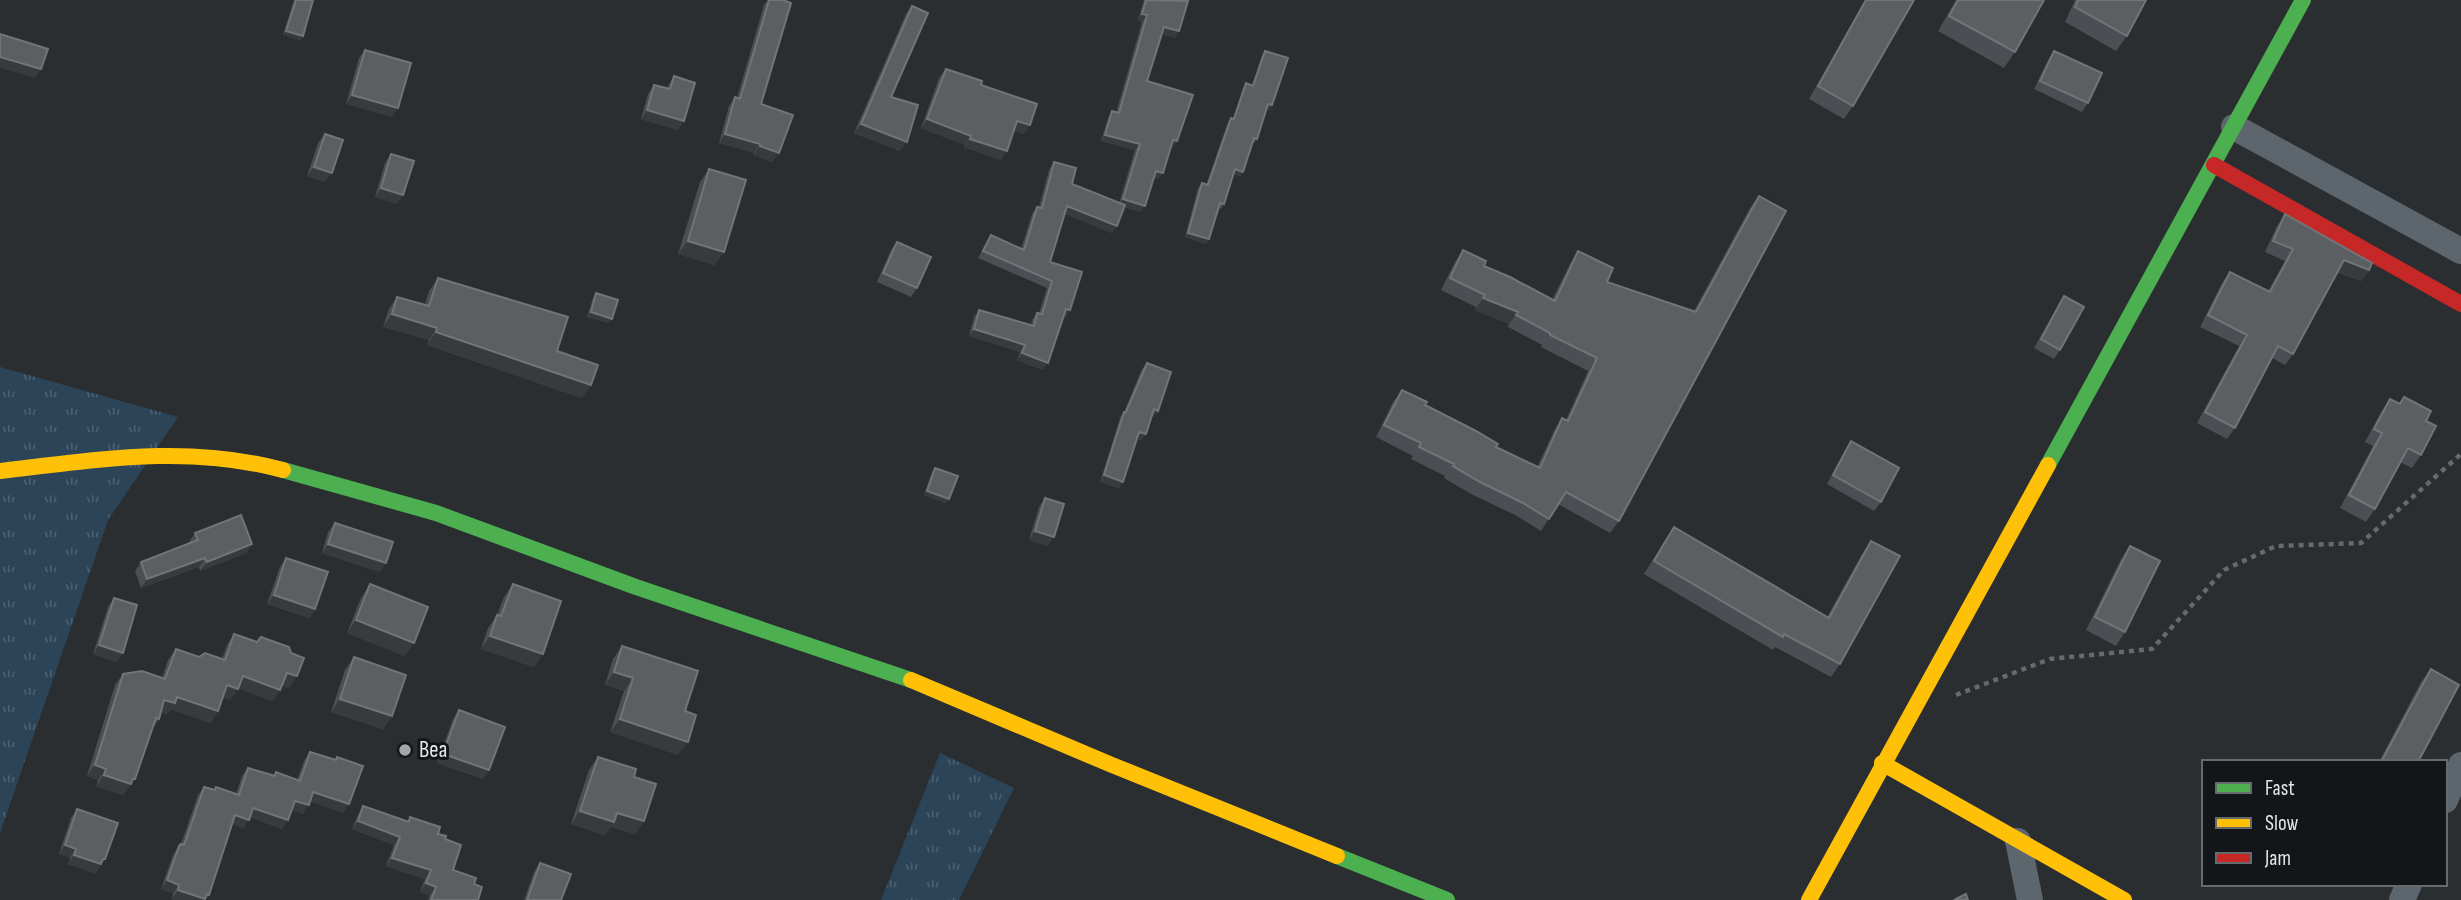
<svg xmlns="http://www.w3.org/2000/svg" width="2461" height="900" viewBox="0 0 2461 900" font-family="'Sofia Sans Condensed',sans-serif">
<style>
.grass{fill:url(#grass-tufts)}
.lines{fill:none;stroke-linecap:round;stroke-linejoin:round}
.path{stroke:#646a70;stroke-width:4.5;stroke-dasharray:5 5;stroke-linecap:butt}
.street{stroke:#5d666d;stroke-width:26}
.fast{stroke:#4caf50;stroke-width:16}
.slow{stroke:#ffc107;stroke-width:16}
.jam{stroke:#c62828;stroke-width:16}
.wall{fill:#4b4e52}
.shaded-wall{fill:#373b3e}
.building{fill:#5c5f62;stroke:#717478;stroke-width:2}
.poi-dot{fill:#a2a6aa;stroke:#131619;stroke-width:2.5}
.labels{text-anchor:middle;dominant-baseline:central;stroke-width:6;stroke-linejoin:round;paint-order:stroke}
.poi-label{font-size:23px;fill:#e2e7eb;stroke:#131619;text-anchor:start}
</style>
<defs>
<pattern id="grass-tufts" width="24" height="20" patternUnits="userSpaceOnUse" patternTransform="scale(1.75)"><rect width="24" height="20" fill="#2c4458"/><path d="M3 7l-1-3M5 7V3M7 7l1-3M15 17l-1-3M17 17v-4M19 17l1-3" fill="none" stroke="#4a5f70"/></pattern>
</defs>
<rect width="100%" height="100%" fill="#2a2e31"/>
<path class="grass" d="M 0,367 L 178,417 L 108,520 L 0,833 Z
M 940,753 L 1014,788 L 959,900 L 881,900 Z"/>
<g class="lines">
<path class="path" d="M 1956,695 L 2050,659 L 2152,649 L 2224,570 L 2276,546 L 2361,543 L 2461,454"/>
<path class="street" d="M 2234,127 L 2461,251
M 2445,800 L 2461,765
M 2018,841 L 2030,900
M 2402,900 L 2409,884"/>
<path class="fast" d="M 2048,465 L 2303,0
M 283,470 L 436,513 L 636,587 L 911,680
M 1337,856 L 1447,900"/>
<path class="slow" d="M 0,471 C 96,460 187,444 283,470
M 911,680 L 1112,765 L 1337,856
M 1882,763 L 2124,900
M 1809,900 L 2048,465"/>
<path class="jam" d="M 2214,165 L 2461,304"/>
</g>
<path class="wall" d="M 294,0 L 313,0 L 303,36 L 300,40 L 283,35 Z
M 768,0 L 783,0 L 761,104 L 772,162 L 753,155 L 754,153 L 719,143 L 729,106 L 735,97 L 737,98 L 764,5 Z
M 1144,0 L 1186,0 L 1179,31 L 1175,38 L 1162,34 L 1147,81 L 1173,147 L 1171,146 L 1158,179 L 1154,178 L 1141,212 L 1124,207 L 1112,233 L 1065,214 L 1050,262 L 1070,310 L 1065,318 L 1063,317 L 1043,370 L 1017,360 L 1020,352 L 969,336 L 974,317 L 979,310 L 1031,326 L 1032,320 L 1037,313 L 1039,313 L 1047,288 L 978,258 L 986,243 L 991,235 L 1021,249 L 1032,214 L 1037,207 L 1039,207 L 1049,170 L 1054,162 L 1072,184 L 1119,203 L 1135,150 L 1101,141 L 1108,118 L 1112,111 L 1116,113 L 1142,22 L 1138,20 Z
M 1865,0 L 1914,0 L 1853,106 L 1844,119 L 1809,99 Z
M 1956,0 L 2044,0 L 2015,52 L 2004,68 L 1938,31 Z
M 2075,0 L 2146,0 L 2127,36 L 2116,51 L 2065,22 Z
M 912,6 L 891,97 L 900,151 L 854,133 L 906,14 Z
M 365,50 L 392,117 L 346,104 L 359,58 Z
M 1265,51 L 1272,105 L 1269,110 L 1266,109 L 1257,139 L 1254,143 L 1252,143 L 1243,172 L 1240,176 L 1233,174 L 1224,204 L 1221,209 L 1218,208 L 1206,244 L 1185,237 L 1198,188 L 1202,183 L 1206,185 L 1228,122 L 1231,118 L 1233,118 L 1243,88 L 1246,83 L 1252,85 L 1262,55 Z
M 2054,51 L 2088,103 L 2082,112 L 2034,89 L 2048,60 Z
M 946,69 L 981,85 L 1024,134 L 1014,131 L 1001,160 L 964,147 L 965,145 L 921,128 L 939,78 Z
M 674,76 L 678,130 L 641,119 L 648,94 L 654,85 L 667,88 Z
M 325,134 L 325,182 L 307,176 L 318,143 Z
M 391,154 L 397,204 L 375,197 L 385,163 Z
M 709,169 L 715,265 L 678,254 L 700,182 Z
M 1759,196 L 1619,521 L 1610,533 L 1558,504 L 1541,531 L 1515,515 L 1471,494 L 1444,478 L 1445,476 L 1411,459 L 1413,456 L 1376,437 L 1393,402 L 1402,390 L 1425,405 L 1496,447 L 1537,467 L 1554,431 L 1562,418 L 1566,420 L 1588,371 L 1541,347 L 1542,345 L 1508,327 L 1509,324 L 1475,310 L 1476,307 L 1441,290 L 1455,262 L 1463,250 L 1484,266 L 1552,300 L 1570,264 L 1578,251 L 1607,282 L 1694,311 L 1750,208 Z
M 2285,214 L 2369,270 L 2361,281 L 2337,272 L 2293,354 L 2285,365 L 2272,358 L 2235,428 L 2227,439 L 2197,423 L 2239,346 L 2200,327 L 2222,283 L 2230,272 L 2268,291 L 2285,261 L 2265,252 L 2277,226 Z
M 897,242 L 917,288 L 911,297 L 877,282 L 891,250 Z
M 438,278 L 557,351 L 591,385 L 582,398 L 427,345 L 429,340 L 383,327 L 389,309 L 397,297 L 425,304 L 429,291 Z
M 596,293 L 612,319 L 609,323 L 587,317 L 593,298 Z
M 2064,296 L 2060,350 L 2054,359 L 2034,348 L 2058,305 Z
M 1147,363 L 1153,417 L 1151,416 L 1146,434 L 1141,440 L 1137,439 L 1119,488 L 1100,482 L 1120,418 L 1124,412 L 1142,369 Z
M 2404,397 L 2426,421 L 2421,455 L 2412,468 L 2400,462 L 2375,509 L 2366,522 L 2340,508 L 2373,446 L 2365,442 L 2381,412 L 2390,399 L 2399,404 Z
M 1851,441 L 1881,502 L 1874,511 L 1827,484 L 1845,450 Z
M 935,468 L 946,503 L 924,495 L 932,472 Z
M 1045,498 L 1048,546 L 1029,540 L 1039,507 Z
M 335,523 L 380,572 L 322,553 L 328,532 Z
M 1674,527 L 1827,617 L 1862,554 L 1871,541 L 1840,664 L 1831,677 L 1775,647 L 1773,650 L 1644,574 L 1665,540 Z
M 195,533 L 252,544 L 246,553 L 200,571 L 199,567 L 141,588 L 135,571 L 141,562 L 190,543 L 189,542 Z
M 2130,546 L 2125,632 L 2116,646 L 2086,630 L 2121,559 Z
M 286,558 L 315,609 L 309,618 L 267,604 L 280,567 Z
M 370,584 L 405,656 L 347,633 L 361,598 Z
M 513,584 L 543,654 L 534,667 L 481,649 L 488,628 L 497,615 L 504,597 Z
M 114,598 L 123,653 L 116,662 L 93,654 L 108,607 Z
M 234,634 L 289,688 L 282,685 L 280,690 L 272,701 L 238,688 L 230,700 L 223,697 L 218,711 L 210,723 L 171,709 L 167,714 L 161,712 L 159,719 L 153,728 L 127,790 L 123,795 L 96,786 L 98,780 L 87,776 L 115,685 L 123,674 L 162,678 L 168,660 L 176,649 L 199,657 L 222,659 L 227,645 Z
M 622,646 L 678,755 L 610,732 L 624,691 L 605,685 L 613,659 Z
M 354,657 L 392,716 L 383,729 L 331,712 L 345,670 Z
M 2431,669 L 2418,762 L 2379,762 L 2421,682 Z
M 459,710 L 489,770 L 483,779 L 437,763 L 453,719 Z
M 310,752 L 335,760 L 337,757 L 343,813 L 310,801 L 303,814 L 292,810 L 288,820 L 282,829 L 250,817 L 243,828 L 232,824 L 209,895 L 205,900 L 175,900 L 172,899 L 173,893 L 161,889 L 173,855 L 181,844 L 198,795 L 204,787 L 214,790 L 216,787 L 236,794 L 242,776 L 248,768 L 274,776 L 276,772 L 297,780 L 304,761 Z
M 598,757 L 634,777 L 644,821 L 635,834 L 611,827 L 605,835 L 571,824 L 589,770 Z
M 363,806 L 408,821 L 410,817 L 438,834 L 445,839 L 453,870 L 474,884 L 478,900 L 428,900 L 430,895 L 420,892 L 425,879 L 386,866 L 394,845 L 352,829 L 358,815 Z
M 77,809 L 105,859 L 95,873 L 68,864 L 70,858 L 59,854 L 71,818 Z
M 540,863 L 561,900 L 524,900 L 534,872 Z"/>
<path class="shaded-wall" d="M 1142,14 L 1147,15 L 1142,22 L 1138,20 Z
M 1164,27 L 1179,31 L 1175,38 L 1160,34 Z
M 286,31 L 303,36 L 300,40 L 283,35 Z
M 0,57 L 41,69 L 35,78 L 0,68 Z
M 352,95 L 398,108 L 392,117 L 346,104 Z
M 1268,104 L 1272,105 L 1269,110 L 1264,108 Z
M 647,110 L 684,121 L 678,130 L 641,119 Z
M 927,119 L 971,136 L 965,145 L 921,128 Z
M 1017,121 L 1030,125 L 1024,134 L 1011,130 Z
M 861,124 L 907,142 L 900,151 L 854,133 Z
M 725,134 L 760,144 L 754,153 L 719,143 Z
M 1105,135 L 1140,144 L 1135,150 L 1101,141 Z
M 970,139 L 1007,151 L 1001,160 L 964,147 Z
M 1173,140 L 1177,141 L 1173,147 L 1169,146 Z
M 760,146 L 779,153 L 772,162 L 753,155 Z
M 314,167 L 332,173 L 325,182 L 307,176 Z
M 1235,169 L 1243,172 L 1240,176 L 1232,174 Z
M 1156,171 L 1163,173 L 1158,179 L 1152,177 Z
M 381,188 L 403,195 L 397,204 L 375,197 Z
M 1123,199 L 1145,206 L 1141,212 L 1118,205 Z
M 1067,206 L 1117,226 L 1112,233 L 1062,213 Z
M 1188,233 L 1209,239 L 1206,244 L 1185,237 Z
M 688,241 L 724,252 L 715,265 L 678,254 Z
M 2344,260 L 2369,270 L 2361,281 L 2336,271 Z
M 1483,298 L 1518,312 L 1509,324 L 1475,310 Z
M 1066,309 L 1070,310 L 1065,318 L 1061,316 Z
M 591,312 L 612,319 L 609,323 L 587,317 Z
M 392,314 L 437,328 L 429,340 L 383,327 Z
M 974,329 L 1025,345 L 1020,352 L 969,336 Z
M 436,332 L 591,385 L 582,398 L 427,345 Z
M 1022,353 L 1048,363 L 1043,370 L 1017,360 Z
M 1154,409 L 1158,411 L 1153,417 L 1149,416 Z
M 1139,432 L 1146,434 L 1141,440 L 1135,438 Z
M 1104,475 L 1123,482 L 1119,488 L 1100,482 Z
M 927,491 L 949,499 L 946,503 L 924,495 Z
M 1035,531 L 1054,537 L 1048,546 L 1029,540 Z
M 252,544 L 246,553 L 200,571 L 207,562 Z
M 328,544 L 386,563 L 380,572 L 322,553 Z
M 205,558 L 199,567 L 141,588 L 147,579 Z
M 274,595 L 315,609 L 309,618 L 267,604 Z
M 356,620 L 414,643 L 405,656 L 347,633 Z
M 490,636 L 543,654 L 534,667 L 481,649 Z
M 99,645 L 123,653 L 116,662 L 93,654 Z
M 614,672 L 633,678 L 624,691 L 605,685 Z
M 287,673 L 297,676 L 289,688 L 279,684 Z
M 243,676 L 280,690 L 272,701 L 235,687 Z
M 227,685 L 238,689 L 230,700 L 220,696 Z
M 177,697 L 218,711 L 210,723 L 171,709 L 167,714 L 157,711 L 164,700 Z
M 340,699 L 392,716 L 383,729 L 331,712 Z
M 620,719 L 688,742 L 678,755 L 610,732 Z
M 443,754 L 489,770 L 483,779 L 437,763 Z
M 95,765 L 106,769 L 98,780 L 87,776 Z
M 104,775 L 133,779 L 135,779 L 123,795 L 96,786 Z
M 313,792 L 349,804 L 343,813 L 307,800 Z
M 295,801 L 309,805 L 303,814 L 289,809 Z
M 253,808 L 288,820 L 282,829 L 247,816 Z
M 580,811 L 617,813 L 644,821 L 635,834 L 611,827 L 605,835 L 571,824 Z
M 235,815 L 249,820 L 243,828 L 229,823 Z
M 358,821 L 400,837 L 394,845 L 352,829 Z
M 65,845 L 76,849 L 70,858 L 59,854 Z
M 74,855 L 103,859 L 105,859 L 95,873 L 68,864 Z
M 392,858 L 431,870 L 425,879 L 386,866 Z
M 167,880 L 179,885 L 173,893 L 161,889 Z
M 426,883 L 436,887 L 430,895 L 420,892 Z
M 178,890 L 207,894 L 209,895 L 205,900 L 175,900 L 172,899 Z"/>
<path class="building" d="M 296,0 L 313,0 L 303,36 L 286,31 Z
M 769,0 L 783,0 L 791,3 L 761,104 L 793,115 L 779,153 L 760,146 L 760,144 L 725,134 L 735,97 L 740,99 Z
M 1146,0 L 1188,1 L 1179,31 L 1164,27 L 1147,81 L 1193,95 L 1177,141 L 1173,140 L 1163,173 L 1156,171 L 1145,206 L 1123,199 L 1140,144 L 1105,135 L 1112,111 L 1119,113 L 1147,15 L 1142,14 Z
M 1866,0 L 1914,0 L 1853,106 L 1818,86 Z
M 1958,0 L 2044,0 L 2015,52 L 1949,16 Z
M 2078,0 L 2146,0 L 2127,36 L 2075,7 Z
M 912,6 L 928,13 L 891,97 L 918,105 L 907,142 L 861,124 Z
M 0,34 L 48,49 L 41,69 L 0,57 Z
M 365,50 L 411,63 L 398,108 L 352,95 Z
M 1265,51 L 1288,58 L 1272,105 L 1268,104 L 1257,139 L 1254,138 L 1243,172 L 1235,169 L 1224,204 L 1220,203 L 1209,239 L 1188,233 L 1202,183 L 1208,185 L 1231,118 L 1234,119 L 1246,83 L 1253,86 Z
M 2054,51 L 2102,73 L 2088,103 L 2040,81 Z
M 946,69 L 982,81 L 981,85 L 1037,104 L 1030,125 L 1017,121 L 1007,151 L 970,139 L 971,136 L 927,119 Z
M 674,76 L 695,83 L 684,121 L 647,110 L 654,85 L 670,89 Z
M 325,134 L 343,140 L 332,173 L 314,167 Z
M 391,154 L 414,161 L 403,195 L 381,188 Z
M 1054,162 L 1076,168 L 1072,184 L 1125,205 L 1117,226 L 1067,206 L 1050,262 L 1082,272 L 1070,310 L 1066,309 L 1048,363 L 1022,353 L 1025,345 L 974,329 L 979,310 L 1034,326 L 1037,313 L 1042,314 L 1052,281 L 983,251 L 991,235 L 1024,250 L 1037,207 L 1042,208 Z
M 709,169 L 746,180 L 724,252 L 688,241 Z
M 1759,196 L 1786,211 L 1619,521 L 1566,492 L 1549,519 L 1523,503 L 1480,482 L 1453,466 L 1454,464 L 1419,447 L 1421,443 L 1384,425 L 1402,390 L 1427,402 L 1425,405 L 1476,431 L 1498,444 L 1496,447 L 1540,468 L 1562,418 L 1568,421 L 1597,358 L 1550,335 L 1550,333 L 1516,315 L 1518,312 L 1483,298 L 1485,295 L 1450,278 L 1463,250 L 1486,261 L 1484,266 L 1510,277 L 1555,301 L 1578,251 L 1613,268 L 1607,282 L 1696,312 Z
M 2285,214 L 2372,263 L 2369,270 L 2344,260 L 2293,354 L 2278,346 L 2235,428 L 2205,412 L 2247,335 L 2208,315 L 2230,272 L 2270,292 L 2293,249 L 2273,241 Z
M 897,242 L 931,257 L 917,288 L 883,273 Z
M 438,278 L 568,317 L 557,351 L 598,365 L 591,385 L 436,332 L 437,328 L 392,314 L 397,297 L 429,306 Z
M 596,293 L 618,300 L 612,319 L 591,312 Z
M 2064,296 L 2084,307 L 2060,350 L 2041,339 Z
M 1147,363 L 1171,372 L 1158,411 L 1154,409 L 1146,434 L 1139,432 L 1123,482 L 1104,475 L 1124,412 L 1126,412 Z
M 2404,397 L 2431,411 L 2426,421 L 2436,426 L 2421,455 L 2408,448 L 2375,509 L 2349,495 L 2382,433 L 2374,429 L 2390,399 L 2400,404 Z
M 1851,441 L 1899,468 L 1881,502 L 1833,475 Z
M 935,468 L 958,476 L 949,499 L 927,491 Z
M 1045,498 L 1064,504 L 1054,537 L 1035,531 Z
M 241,515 L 252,544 L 207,562 L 205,558 L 147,579 L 141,562 L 198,540 L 195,533 Z
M 335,523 L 393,542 L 386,563 L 328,544 Z
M 1674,527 L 1829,618 L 1871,541 L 1900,556 L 1840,664 L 1784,634 L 1783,637 L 1654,561 Z
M 2130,546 L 2160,561 L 2125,632 L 2095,617 Z
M 286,558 L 328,572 L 315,609 L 274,595 Z
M 370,584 L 428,607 L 414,643 L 356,620 Z
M 513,584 L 561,601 L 543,654 L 490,636 L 497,615 L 501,616 Z
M 114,598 L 137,605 L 123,653 L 99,645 Z
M 234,634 L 257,642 L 261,637 L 289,647 L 291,653 L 304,658 L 297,676 L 287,673 L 280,690 L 243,676 L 238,689 L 227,685 L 218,711 L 177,697 L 175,703 L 164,700 L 159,719 L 156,718 L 135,779 L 133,779 L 131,784 L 104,775 L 106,769 L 95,765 L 123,674 L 142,671 L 165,679 L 176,649 L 199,657 L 205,653 L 225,660 Z
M 622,646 L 698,671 L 685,711 L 696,715 L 688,742 L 620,719 L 633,678 L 614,672 Z
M 354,657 L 406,675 L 392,716 L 340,699 Z
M 2431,669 L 2459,685 L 2418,762 L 2381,762 Z
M 459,710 L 505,727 L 489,770 L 443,754 Z
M 310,752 L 336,760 L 337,757 L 363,766 L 349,804 L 313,792 L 309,805 L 295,801 L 288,820 L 253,808 L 249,820 L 235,815 L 209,895 L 207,894 L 205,899 L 178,890 L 179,885 L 167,880 L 179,846 L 181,844 L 184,845 L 204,787 L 215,790 L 216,787 L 239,795 L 248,768 L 275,776 L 276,772 L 300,781 Z
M 598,757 L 636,769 L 634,777 L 656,784 L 644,821 L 617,813 L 614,822 L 580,811 Z
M 363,806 L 409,822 L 410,817 L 440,827 L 438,834 L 446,836 L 445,839 L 461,845 L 453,870 L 476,878 L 474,884 L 482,887 L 478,900 L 431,900 L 436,887 L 426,883 L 431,870 L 392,858 L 400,837 L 358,821 Z
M 77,809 L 118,823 L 105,859 L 103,859 L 101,864 L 74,855 L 76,849 L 65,845 Z
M 540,863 L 571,874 L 561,900 L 527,900 Z
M 1966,894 L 1968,900 L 1954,900 Z"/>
<circle class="poi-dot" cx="405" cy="750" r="7"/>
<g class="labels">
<g class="poi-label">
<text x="419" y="750">Bea</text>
</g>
</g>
<rect x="2202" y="760" width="245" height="126" fill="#131619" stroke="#666a6d" stroke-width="2"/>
<rect x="2216" y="783" width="35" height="10" fill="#4caf50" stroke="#666a6d" stroke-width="2"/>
<text x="2265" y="795" font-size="21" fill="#e2e7eb">Fast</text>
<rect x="2216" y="818" width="35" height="10" fill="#ffc107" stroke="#666a6d" stroke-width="2"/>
<text x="2265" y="830" font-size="21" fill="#e2e7eb">Slow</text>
<rect x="2216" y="853" width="35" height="10" fill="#c62828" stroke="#666a6d" stroke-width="2"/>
<text x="2265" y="865" font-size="21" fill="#e2e7eb">Jam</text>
</svg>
